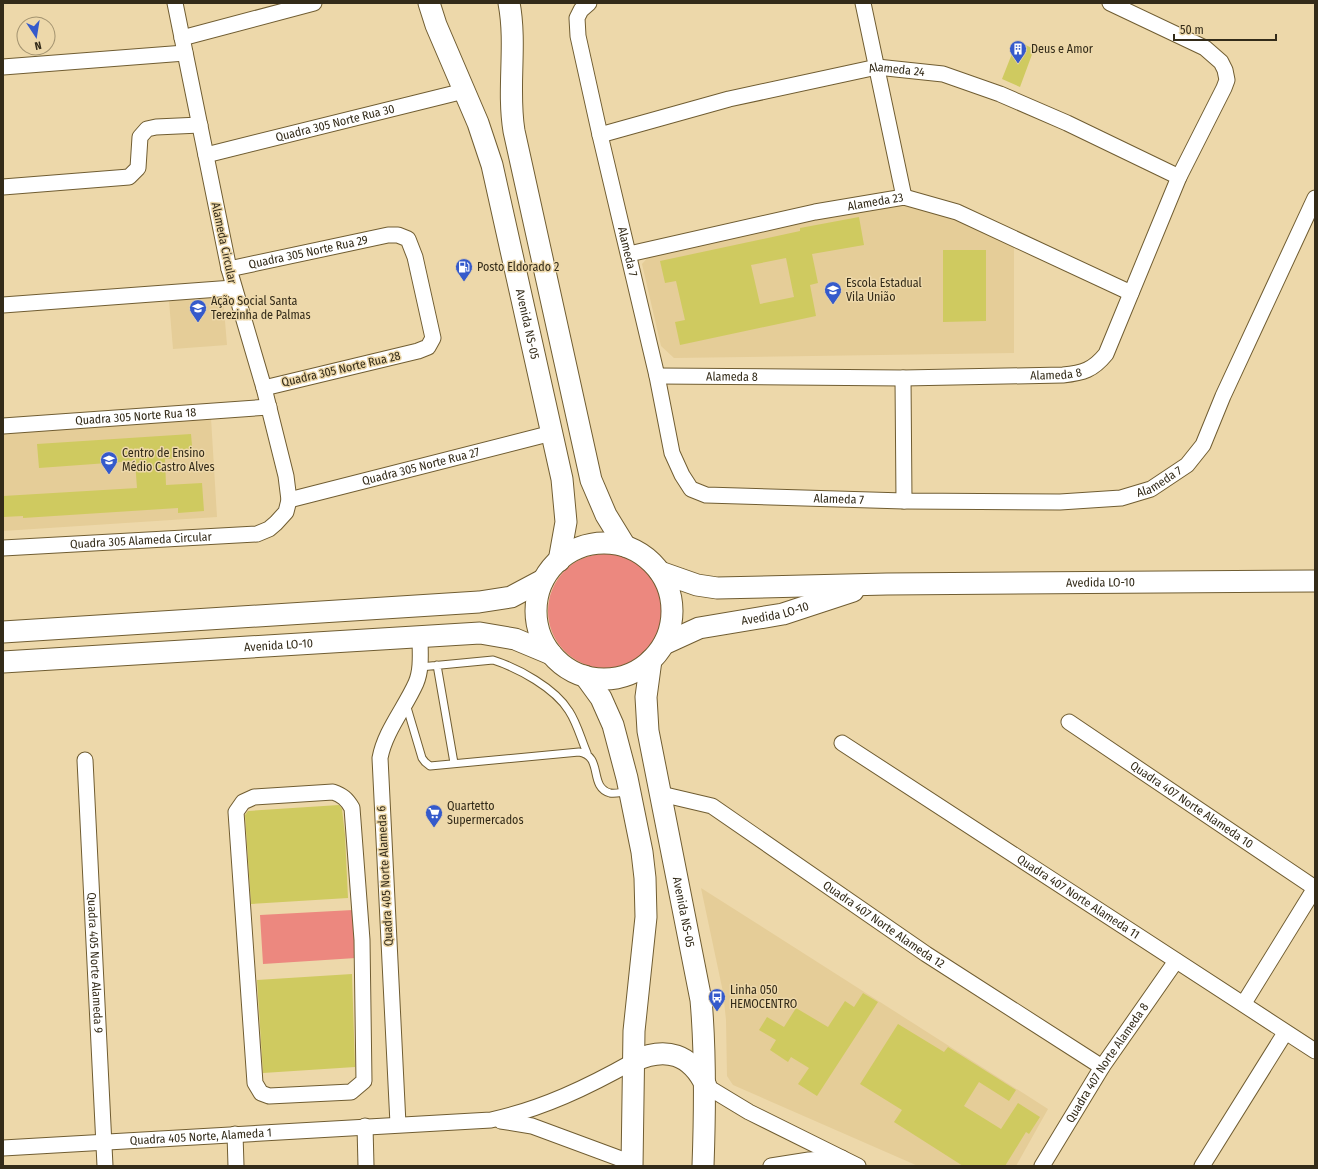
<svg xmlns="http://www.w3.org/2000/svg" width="1318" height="1169" viewBox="0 0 1318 1169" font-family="'Fira Sans Condensed',sans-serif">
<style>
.built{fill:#e5cd98}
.green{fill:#ec887f}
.building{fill:#cfca60;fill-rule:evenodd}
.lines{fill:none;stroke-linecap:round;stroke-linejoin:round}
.lane-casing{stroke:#705d32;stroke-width:9}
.street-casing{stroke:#705d32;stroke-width:17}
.secondary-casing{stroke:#705d32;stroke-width:23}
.lane{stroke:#fff;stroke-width:7}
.street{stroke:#fff;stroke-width:15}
.secondary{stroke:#fff;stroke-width:21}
.labels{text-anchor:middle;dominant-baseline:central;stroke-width:3;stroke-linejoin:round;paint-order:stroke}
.poi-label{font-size:12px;fill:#332b19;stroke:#edd8aa;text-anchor:start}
.street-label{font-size:12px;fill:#332b19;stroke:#edd8aa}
</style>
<rect width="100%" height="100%" fill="#edd8aa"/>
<path class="built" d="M 905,203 L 955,218 L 1014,247 L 1014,353 L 674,358 L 661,346 L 642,264 L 652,253 L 812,217 Z
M 223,297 L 227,345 L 173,349 L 169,301 Z
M 211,418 L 217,517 L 3,531 L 3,432 Z
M 701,888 L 1048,1109 L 1016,1166 L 918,1166 L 733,1085 L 727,1076 L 726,1020 L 723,992 Z"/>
<path class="green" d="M548 611a57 57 0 1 1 114 0a57 57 0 1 1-114 0Z
M 353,910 L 356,958 L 263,964 L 260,915 Z"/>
<path class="building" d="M 1017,41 L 1034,49 L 1020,87 L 1002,79 Z
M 859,217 L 864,245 L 812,254 L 818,283 L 810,285 L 816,316 L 680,345 L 675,322 L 685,320 L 676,281 L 665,283 L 660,261 L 800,231 L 800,228 ZM 786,258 L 794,297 L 760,304 L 751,265 Z
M 943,250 L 986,250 L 986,321 L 943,322 Z
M 191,434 L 193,457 L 165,459 L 166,485 L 202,483 L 204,511 L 178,513 L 178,508 L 23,518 L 23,516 L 3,517 L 3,496 L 137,488 L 135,461 L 39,468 L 37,444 Z
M 339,805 L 342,809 L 345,835 L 348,898 L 251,904 L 245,815 L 248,811 Z
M 352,974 L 355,1067 L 263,1073 L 257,980 Z
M 863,993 L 878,1002 L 817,1096 L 798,1084 L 809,1068 L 791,1057 L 788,1062 L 770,1050 L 776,1040 L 759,1030 L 767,1017 L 784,1027 L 796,1008 L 828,1027 L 845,1001 L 854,1007 Z
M 898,1024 L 944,1052 L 948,1047 L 1016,1090 L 1009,1101 L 979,1082 L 964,1106 L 1001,1129 L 1018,1103 L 1040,1117 L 1029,1134 L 1026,1132 L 1005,1166 L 963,1166 L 894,1122 L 902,1110 L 860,1084 Z"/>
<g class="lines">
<g class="lane-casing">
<path id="lane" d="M 437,665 L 454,763
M 420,667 L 493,660 C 518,668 555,688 569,711 C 577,723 581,739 587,753
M 406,704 L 422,758 L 425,762 L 430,766 L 579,752 C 604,756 588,787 610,793 C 615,794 623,792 628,792"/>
</g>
<g class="street-casing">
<g id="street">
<path id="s1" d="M 589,3 L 581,10 L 577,18 L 578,36 L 600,135 L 657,376 L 672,453 L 682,475 L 691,489 L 706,495 L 904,501 L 1060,502 L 1121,498 L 1151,489 L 1187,465 L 1203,445 L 1223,396 L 1315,198"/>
<path d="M 863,3 L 904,197"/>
<path d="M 182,38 L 314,3"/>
<path d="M 3,67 L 185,53"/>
<path id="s2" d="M 600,135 L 729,99 L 877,67 L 943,74 L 1000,94 L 1067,123 L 1179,177"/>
<path id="s3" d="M 206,155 L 464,91"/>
<path d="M 3,187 L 129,177 L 138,168 L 140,137 L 147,129 L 156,127 L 200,125"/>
<path id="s4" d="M 629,254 L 815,212 L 904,197 L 957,212 L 1131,293"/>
<path id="s5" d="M 229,269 L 388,235 L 398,235 L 408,239 L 415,257 L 433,338 L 428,347 L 418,351 L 264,388"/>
<path d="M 3,305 L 233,288"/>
<path id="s6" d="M 657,376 L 903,378 L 1063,375 C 1083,373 1093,370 1106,354 L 1179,177 L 1224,88 L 1227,80 L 1225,70 L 1221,62 L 1205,48 L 1110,3"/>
<path d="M 903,378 L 904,501"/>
<path id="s7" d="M 3,426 L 269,407"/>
<path id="s8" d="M 289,500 L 552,433"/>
<path id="s9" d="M 3,548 L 257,534 L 269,529 L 276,523 L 286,512 L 289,500 L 286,476 L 264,388 L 229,269 L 175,3"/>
<path id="s10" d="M 1069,722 L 1315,888 L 1244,1003"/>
<path id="s11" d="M 842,743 L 1315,1051"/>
<path id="s12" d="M 85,760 L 105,1166"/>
<path d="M 333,792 C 342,795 347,799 352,808 L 362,940 L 364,1081 L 351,1092 L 269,1096 L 261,1093 L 255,1083 L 236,812 L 243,802 L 254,797 Z"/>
<path id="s13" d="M 661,794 L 712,806 L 926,954 L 1102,1067"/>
<path d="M 706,1086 L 749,1112 L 858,1166"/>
<path d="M 501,1121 L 532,1126 L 632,1163"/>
<path d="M 398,1124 L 380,758 C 385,731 405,708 416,683 C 422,669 420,652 420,637"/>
<path d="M 365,1126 L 366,1166"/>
<path d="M 235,1134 L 236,1166"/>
<path id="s14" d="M 3,1148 L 491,1120 C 542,1109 588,1087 634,1061"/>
<path d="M 771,1166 L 809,1160 L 842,1158"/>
<path id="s15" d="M 1042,1166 L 1102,1067 L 1176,961"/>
<path d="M 1202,1166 L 1285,1033"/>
</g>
</g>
<g class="secondary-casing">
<g id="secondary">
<path id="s16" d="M 429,3 L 436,25 L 478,123 L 492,165 L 562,479 L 566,522 L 559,561"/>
<path d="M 509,3 C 517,45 507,89 514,131 L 591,480 L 606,515 L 625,546"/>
<circle cx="604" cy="611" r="68"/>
<path id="s17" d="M 660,572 L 697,585 L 717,588 L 887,584 L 1315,581"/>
<path d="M 3,632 L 479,602 L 511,597 L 543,580"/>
<path id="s18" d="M 664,644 L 699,628 L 783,614 L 853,591"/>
<path id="s19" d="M 651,660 L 646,697 L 648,731 L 701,1000 C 706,1056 705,1110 703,1166"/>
<path id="s20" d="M 3,662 L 480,633 L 515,639 L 551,654"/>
<path d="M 585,676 L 601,698 L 613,725 L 627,778 L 642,852 L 645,878 L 646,917 L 634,1031 L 632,1166"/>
<path d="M 634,1061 C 666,1046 691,1054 706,1086"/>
</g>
</g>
<use href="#lane" class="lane"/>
<use href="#street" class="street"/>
<use href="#secondary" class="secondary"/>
</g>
<defs>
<g id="building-pin" transform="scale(0.9)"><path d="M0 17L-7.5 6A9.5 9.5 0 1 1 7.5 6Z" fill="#355acb" stroke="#edd8aa"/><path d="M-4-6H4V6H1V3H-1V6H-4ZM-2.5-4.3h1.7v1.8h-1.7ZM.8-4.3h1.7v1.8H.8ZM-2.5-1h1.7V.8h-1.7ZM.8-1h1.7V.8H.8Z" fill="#fff"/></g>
<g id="fuel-pin" transform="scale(0.9)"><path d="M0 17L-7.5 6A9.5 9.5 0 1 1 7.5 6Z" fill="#355acb" stroke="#edd8aa"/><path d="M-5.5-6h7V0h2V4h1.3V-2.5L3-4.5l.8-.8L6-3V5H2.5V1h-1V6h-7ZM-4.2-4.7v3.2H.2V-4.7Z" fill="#fff"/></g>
<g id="school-pin" transform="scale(0.9)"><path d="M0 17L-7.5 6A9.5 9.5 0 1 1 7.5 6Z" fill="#355acb" stroke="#edd8aa"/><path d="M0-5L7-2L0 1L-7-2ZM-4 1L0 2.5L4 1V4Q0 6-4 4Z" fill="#fff"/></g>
<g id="supermarket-pin" transform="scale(0.9)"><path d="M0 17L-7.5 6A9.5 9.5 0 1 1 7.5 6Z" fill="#355acb" stroke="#edd8aa"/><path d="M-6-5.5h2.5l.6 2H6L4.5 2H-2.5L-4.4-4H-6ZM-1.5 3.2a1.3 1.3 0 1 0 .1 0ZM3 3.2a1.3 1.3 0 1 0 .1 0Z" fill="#fff"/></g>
<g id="bus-pin" transform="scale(0.9)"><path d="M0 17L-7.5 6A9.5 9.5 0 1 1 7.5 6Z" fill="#355acb" stroke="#edd8aa"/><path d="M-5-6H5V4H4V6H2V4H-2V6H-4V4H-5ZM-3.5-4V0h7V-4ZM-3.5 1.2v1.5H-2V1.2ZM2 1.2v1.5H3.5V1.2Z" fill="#fff"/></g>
</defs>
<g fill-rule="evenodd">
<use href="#building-pin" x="1018" y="49"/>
<use href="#fuel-pin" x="464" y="267"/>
<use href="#school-pin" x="833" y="290"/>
<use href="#school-pin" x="198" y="308"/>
<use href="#school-pin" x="109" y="460"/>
<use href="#supermarket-pin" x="434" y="813"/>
<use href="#bus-pin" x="717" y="997"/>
</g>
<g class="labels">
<g class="poi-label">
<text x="1031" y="49">Deus e Amor</text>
<text x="477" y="267">Posto Eldorado 2</text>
<text x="846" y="283">Escola Estadual<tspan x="846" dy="14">Vila União</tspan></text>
<text x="211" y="301">Ação Social Santa<tspan x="211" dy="14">Terezinha de Palmas</tspan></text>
<text x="122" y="453">Centro de Ensino<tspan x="122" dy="14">Médio Castro Alves</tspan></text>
<text x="447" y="806">Quartetto<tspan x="447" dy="14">Supermercados</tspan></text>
<text x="730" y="990">Linha 050<tspan x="730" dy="14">HEMOCENTRO</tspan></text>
</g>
<g class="street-label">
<text stroke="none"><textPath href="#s2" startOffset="305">Alameda 24</textPath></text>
<text stroke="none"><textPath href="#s3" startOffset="133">Quadra 305 Norte Rua 30</textPath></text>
<text stroke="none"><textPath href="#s4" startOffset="252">Alameda 23</textPath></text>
<text transform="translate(224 243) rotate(78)">Alameda Circular</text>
<text stroke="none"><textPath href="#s5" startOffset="81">Quadra 305 Norte Rua 29</textPath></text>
<text stroke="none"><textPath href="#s1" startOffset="259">Alameda 7</textPath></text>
<text stroke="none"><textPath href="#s16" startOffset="337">Avenida NS-05</textPath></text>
<text transform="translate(341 369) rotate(-13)">Quadra 305 Norte Rua 28</text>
<text stroke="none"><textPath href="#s6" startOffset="399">Alameda 8</textPath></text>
<text stroke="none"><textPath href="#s6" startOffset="75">Alameda 8</textPath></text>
<text stroke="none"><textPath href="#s7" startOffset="133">Quadra 305 Norte Rua 18</textPath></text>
<text stroke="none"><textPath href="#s8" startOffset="136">Quadra 305 Norte Rua 27</textPath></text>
<text stroke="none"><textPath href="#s1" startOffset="979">Alameda 7</textPath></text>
<text stroke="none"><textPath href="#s1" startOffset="655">Alameda 7</textPath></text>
<text stroke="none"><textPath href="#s9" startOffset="138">Quadra 305 Alameda Circular</textPath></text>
<text stroke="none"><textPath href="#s17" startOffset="443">Avedida LO-10</textPath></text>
<text stroke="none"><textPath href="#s18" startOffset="116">Avedida LO-10</textPath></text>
<text stroke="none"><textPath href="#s20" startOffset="276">Avenida LO-10</textPath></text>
<text stroke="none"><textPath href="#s10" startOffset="148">Quadra 407 Norte Alameda 10</textPath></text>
<text transform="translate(385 876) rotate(-93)">Quadra 405 Norte Alameda 6</text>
<text stroke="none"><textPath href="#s11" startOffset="282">Quadra 407 Norte Alameda 11</textPath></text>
<text stroke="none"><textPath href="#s19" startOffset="256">Avenida NS-05</textPath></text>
<text stroke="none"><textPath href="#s13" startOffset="261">Quadra 407 Norte Alameda 12</textPath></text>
<text stroke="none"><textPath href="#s12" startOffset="203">Quadra 405 Norte Alameda 9</textPath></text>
<text stroke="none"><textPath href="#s15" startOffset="122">Quadra 407 Norte Alameda 8</textPath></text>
<text stroke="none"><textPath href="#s14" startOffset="198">Quadra 405 Norte, Alameda 1</textPath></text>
</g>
</g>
<rect width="1318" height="1169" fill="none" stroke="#332b19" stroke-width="8"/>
<g transform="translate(36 36) rotate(168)"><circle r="19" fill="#edd8aa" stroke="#a39370"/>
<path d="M0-3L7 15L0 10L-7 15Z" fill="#355acb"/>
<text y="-6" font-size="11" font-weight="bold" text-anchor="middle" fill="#332b19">N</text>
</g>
<path d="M1174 34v6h102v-6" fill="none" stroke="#332b19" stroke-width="2"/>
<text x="1180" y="34" font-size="12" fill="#332b19" stroke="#edd8aa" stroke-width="3" paint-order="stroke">50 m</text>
</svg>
